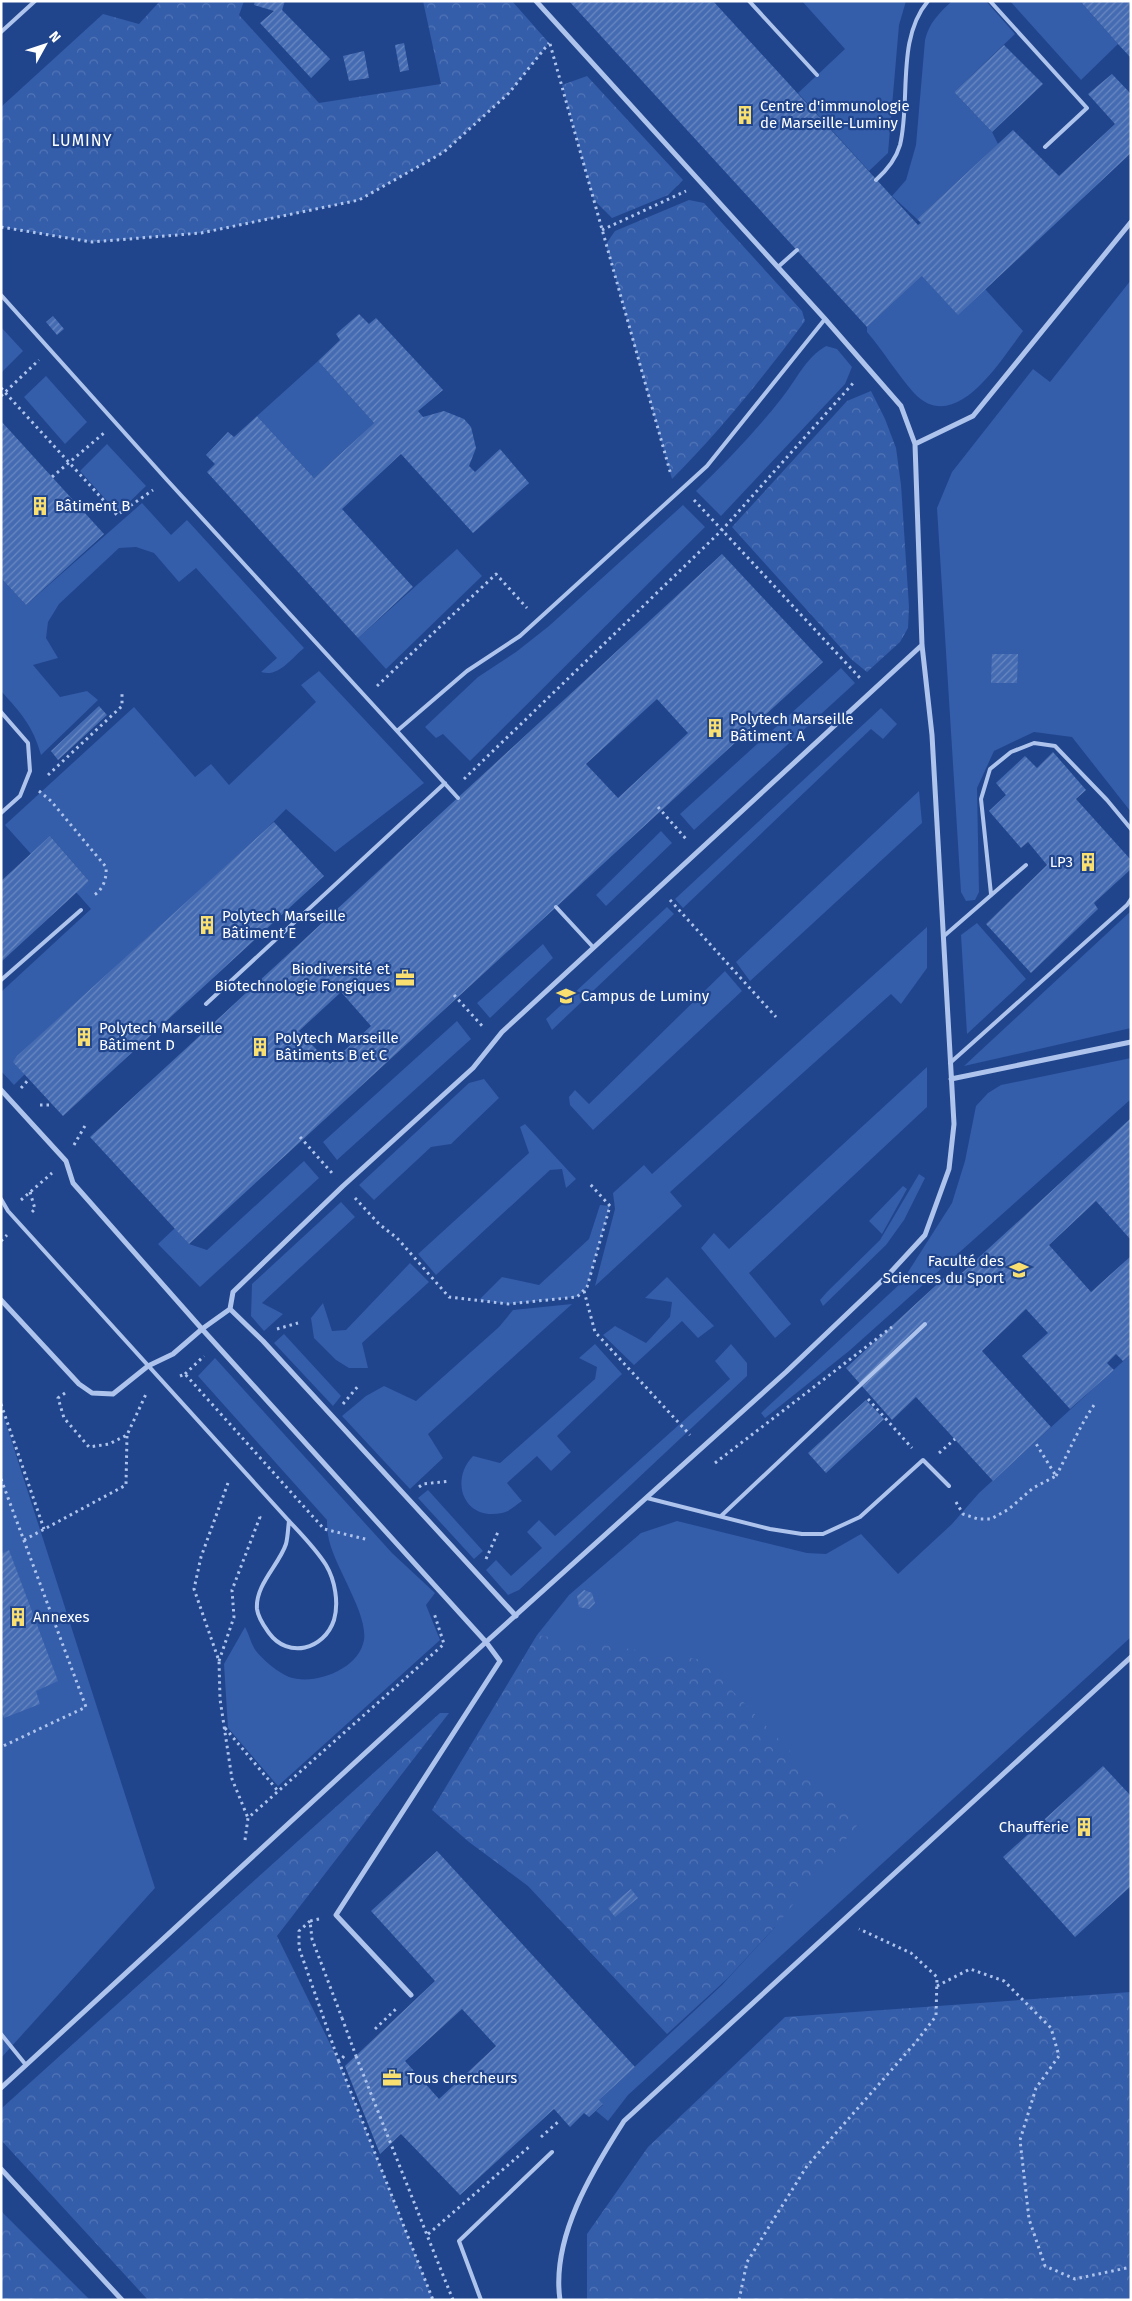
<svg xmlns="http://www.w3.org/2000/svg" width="1132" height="2301" viewBox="0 0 1132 2301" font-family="'Fira Sans',sans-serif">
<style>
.green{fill:#345daa}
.forest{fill:url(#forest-crowns)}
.building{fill:url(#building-hatch);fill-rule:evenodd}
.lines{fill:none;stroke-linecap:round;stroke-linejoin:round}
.path{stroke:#aec4ec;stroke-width:3;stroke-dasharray:2.5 4;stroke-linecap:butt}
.lane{stroke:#aec4ec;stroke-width:4}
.street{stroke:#aec4ec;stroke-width:5}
.path-bridge{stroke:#aec4ec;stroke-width:3;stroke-dasharray:2.5 4;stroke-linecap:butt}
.labels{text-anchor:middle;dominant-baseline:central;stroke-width:4.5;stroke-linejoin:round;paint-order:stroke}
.poi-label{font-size:15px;fill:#fff;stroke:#20458d;text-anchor:start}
.neighbourhood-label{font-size:16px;letter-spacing:1px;fill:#fff;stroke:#20458d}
</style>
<defs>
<pattern id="forest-crowns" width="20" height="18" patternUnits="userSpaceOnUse" patternTransform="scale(1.25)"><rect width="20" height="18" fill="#345daa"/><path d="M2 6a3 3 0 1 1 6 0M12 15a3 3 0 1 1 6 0" fill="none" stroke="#5275b7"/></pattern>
<pattern id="building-hatch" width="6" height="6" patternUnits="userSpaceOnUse" patternTransform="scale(1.25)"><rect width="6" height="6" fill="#456bb2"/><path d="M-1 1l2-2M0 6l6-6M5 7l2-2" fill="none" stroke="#6a89c1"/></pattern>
</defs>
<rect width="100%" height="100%" fill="#20458d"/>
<path class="green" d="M 802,1 L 906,1 L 899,25 L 888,153 L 869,171 L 798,93 L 845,49 Z
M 952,1 L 986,1 L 1015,34 L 954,92 L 992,132 L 998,144 L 917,219 L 892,196 L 906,180 L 916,145 L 925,40 C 929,23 939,13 952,1 Z
M 1010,1 L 1080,1 L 1118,44 L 1081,80 Z
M 922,276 L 985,289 L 1023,331 C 1001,360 955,437 914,393 C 897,374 884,352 867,332 L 867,327 Z
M 1131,280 L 1131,812 L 1072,737 L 1034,732 L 994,751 L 977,788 L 979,892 L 975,900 L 966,901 L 961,892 L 937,508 L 952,472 L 1033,369 L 1050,382 Z
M 1,327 L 23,351 L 1,373 Z
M 826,346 L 837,349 L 852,367 L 845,384 L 721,516 L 696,491 C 726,462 755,432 781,399 C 796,381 805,358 826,346 Z
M 318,361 L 374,423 L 314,478 L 257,416 Z
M 46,376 L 87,422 L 65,444 L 24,397 Z
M 107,444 L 146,486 L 118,513 L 80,471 Z
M 142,503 L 171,535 L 187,520 L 304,648 C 292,658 278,678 261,672 L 277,658 L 196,568 L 179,582 L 154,553 L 136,547 L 119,548 L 59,604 L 48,622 L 46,638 L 58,658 L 33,665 L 60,697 L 87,691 L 98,700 L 41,755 C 33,726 21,713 1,691 L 1,578 L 26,605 Z
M 683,505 L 705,527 L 470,761 L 443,734 L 436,738 L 425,727 L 478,677 L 516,652 L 549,626 Z
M 457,549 L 482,576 L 386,669 L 358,638 Z
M 841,668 L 855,683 L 694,830 L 680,814 Z
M 319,671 L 424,783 L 335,852 L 286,809 L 14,1085 L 1,1071 L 1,992 L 91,909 L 76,892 L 89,881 L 51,837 L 31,854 L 5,825 L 134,707 L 195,777 L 211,764 L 229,785 L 316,702 L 301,685 Z
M 881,708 L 897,724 L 883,739 L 871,729 L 683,908 L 675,899 Z
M 919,791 L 922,823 L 750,981 L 736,962 Z
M 661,831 L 672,843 L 606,906 L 596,895 Z
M 667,907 L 674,914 L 552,1030 L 546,1019 Z
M 1131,911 L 1131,1028 L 964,1066 Z
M 977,923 L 1026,979 L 967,1034 L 961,935 Z
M 927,927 L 927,968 L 901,1004 L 891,994 L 670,1192 L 682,1206 L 595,1286 L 615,1209 L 613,1193 L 644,1165 L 652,1174 Z
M 543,944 L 553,958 L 490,1018 L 477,1003 Z
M 725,971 L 742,991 L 593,1130 L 570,1105 L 569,1097 L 575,1090 L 589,1104 Z
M 457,1021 L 471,1039 L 337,1160 L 323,1142 Z
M 1131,1058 L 1131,1099 L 849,1351 L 765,1418 L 761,1413 L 901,1283 L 952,1203 L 965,1161 L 976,1106 L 988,1093 L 1001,1085 Z
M 927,1067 L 927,1107 L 749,1273 L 791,1324 L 775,1338 L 701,1248 L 714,1233 L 729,1249 Z
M 484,1079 L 499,1098 L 451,1144 L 431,1147 L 374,1200 L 359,1185 L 469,1083 Z
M 525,1124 L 576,1179 L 566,1188 L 562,1169 L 550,1170 L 436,1275 L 418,1254 L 529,1153 L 520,1127 Z
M 304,1161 L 319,1178 L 200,1287 L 158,1244 L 175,1228 L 189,1244 L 207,1250 Z
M 919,1174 L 925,1178 L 904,1220 L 886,1245 L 823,1306 L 820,1300 L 827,1292 L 880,1240 Z
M 903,1186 L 907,1189 L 882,1234 L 869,1221 Z
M 341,1202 L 355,1217 L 262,1303 L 283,1314 L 264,1331 L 251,1316 L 252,1284 Z
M 600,1205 L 610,1206 L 587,1287 L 577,1297 L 508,1304 L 479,1300 L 502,1277 L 539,1285 L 589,1239 Z
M 410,1263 L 429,1282 L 362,1343 L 368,1368 L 349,1368 L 336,1360 L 314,1338 L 311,1318 L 323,1303 L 332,1331 L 346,1330 Z
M 667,1277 L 714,1326 L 698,1338 L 682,1321 L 634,1365 L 603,1335 L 615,1326 L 646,1343 L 670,1317 L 672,1302 L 645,1298 Z
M 572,1304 L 428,1434 L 443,1458 L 410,1489 L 342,1416 L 366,1396 L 384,1386 L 416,1401 L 499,1327 L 513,1310 Z
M 284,1334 L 341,1396 L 333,1406 L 274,1343 Z
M 595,1344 L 622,1374 L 557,1436 L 571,1452 L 551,1471 L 537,1456 L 507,1483 L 522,1501 C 516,1505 509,1512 502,1513 C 464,1521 449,1481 473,1456 L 500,1463 L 595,1379 L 597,1367 L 579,1358 Z
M 731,1344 L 747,1363 L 747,1376 L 519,1590 L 508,1595 L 486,1570 L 496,1560 L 511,1576 L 542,1548 L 527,1532 L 539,1520 L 555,1536 L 730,1379 L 715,1361 Z
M 1131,1354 L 1131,1637 L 628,2095 L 608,2121 L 596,2111 L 603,2105 L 599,2100 L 722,1985 L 775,1927 L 537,1635 L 569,1595 L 641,1533 L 677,1521 L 807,1553 L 826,1554 L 861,1534 L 898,1574 L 952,1524 L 979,1493 Z
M 215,1358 L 392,1553 L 435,1593 L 426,1605 L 440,1640 L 278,1786 L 228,1728 L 224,1664 L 245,1627 C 249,1634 251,1644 256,1651 C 263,1660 279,1673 289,1677 C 315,1686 359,1669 364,1640 C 368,1612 332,1564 328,1535 C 327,1530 327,1525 327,1520 L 198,1376 Z
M 1,1408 L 155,1888 L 1,2058 Z
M 428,1490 L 483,1551 L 474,1559 L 418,1498 Z"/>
<path class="forest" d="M 160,1 L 244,1 L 239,15 L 319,103 L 441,84 L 423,1 L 512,1 L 549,43 L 509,93 L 444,152 L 359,200 L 201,233 L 92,242 L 1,227 L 1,107 L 103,14 L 139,24 Z
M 587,76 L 683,180 L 668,195 L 612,218 L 594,200 L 562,85 Z
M 689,200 L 704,203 L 802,311 L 805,321 C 764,376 721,430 672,479 L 606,244 L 615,231 Z
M 871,391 L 885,419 L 896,448 L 901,485 L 909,607 L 908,628 L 900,642 L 867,672 L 851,659 L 732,527 L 847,401 Z
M 537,1635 L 703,1660 L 859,1823 L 775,1927 L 728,1978 L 667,2034 L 528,1886 L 469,1842 L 432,1810 Z
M 440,1713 L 449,1713 L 277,1936 L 339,2062 L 433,2300 L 148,2300 L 1,2140 L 2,2108 Z
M 1131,1992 L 1131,2300 L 587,2300 L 587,2234 L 648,2147 L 785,2017 Z
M 1,2211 L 90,2300 L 1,2300 Z"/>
<path class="building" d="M 255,1 L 285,1 L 282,10 L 330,59 L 311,78 L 260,23 L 274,11 L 254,5 Z
M 569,1 L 713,1 L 918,225 L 921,223 L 917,219 L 1013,130 L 1059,176 L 1115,124 L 1088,94 L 1112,74 L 1131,94 L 1131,153 L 958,315 L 922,276 L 867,327 Z
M 1080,1 L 1131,1 L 1131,58 L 1118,44 Z
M 404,43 L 409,70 L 400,72 L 395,45 Z
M 1004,45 L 1043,84 L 992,132 L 954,92 Z
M 364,51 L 369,78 L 349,81 L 343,56 Z
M 359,314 L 369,324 L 376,318 L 443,390 L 418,411 L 423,417 L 444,411 L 464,419 L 471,427 L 476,448 L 469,466 L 475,472 L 500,449 L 529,483 L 473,533 L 401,454 L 342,509 L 413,587 L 358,638 L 207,472 L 215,464 L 206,455 L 228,432 L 234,437 L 257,416 L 314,478 L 374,423 L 318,361 L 340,340 L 336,334 Z
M 53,316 L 64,329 L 57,335 L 46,322 Z
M 1,421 L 104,534 L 26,605 L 1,578 Z
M 722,554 L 823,662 L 189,1244 L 90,1137 ZM 657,699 L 688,733 L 618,798 L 586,764 ZM 341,992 L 371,1026 L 330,1064 L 299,1031 Z
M 992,654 L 1018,654 L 1017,683 L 991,683 Z
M 99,706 L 107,715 L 58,760 L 51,751 Z
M 1053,752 L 1086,790 L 1076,799 L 1131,860 L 1131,869 L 1094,903 L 1098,909 L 1031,973 L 986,924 L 1047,865 L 1028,842 L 1021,848 L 989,811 L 1006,795 L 996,783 L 1025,756 L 1037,768 Z
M 274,822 L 324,876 L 63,1116 L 13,1062 L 17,1056 Z
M 50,836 L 89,881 L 1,962 L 1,881 Z
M 1131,1118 L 1131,1240 L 1096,1201 L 1049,1245 L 1091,1292 L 1131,1256 L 1131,1354 L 1123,1361 L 1116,1354 L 1107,1363 L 1114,1370 L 1070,1409 L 1022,1356 L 1048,1333 L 1026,1309 L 982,1351 L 1051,1427 L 993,1481 L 916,1397 L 892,1420 L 846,1368 L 945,1277 L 951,1283 Z
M 866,1400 L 884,1419 L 826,1473 L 808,1453 Z
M 9,1550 L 58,1681 L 36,1691 L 40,1704 L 4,1718 L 1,1710 L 1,1554 Z
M 584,1590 L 592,1593 L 595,1603 L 589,1609 L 579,1607 L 577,1596 Z
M 1103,1766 L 1131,1796 L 1131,1886 L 1075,1937 L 1003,1857 Z
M 437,1851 L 635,2067 L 599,2100 L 603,2104 L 589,2117 L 584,2113 L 570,2127 L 554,2109 L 460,2195 L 401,2134 L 380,2154 L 345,2066 L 435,1981 L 371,1911 ZM 462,2009 L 496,2046 L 439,2099 L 405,2061 Z
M 631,1889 L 638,1898 L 615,1917 L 608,1908 Z"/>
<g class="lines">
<path class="path" d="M 550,44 L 671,475
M 1,227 L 92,242 L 201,233 L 359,200 L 444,152 L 509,93 L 549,43
M 602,230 L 686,191
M 1,388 L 117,515 L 153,490
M 1,396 L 39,360
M 52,477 L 104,433
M 694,500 L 860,678
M 377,686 L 496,574 L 527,608
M 48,775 L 122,706 L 122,693
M 464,779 L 722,530 L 855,381
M 39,791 L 51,801 L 106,867 C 107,878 103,890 94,895
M 658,807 L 686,839
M 670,900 L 776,1017
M 454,995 L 484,1028
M 21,1088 L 29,1079
M 40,1105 L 53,1105
M 300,1137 L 332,1173
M 74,1145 L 86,1124
M 30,1192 L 35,1209 L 32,1212
M 355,1198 L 379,1224 L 397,1238 L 449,1297 L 508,1304 L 577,1297 L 587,1287 L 610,1206 L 590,1184
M 21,1200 L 52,1173
M 1,1241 L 7,1235
M 584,1291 L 595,1332 L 690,1435
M 277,1329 L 298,1323
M 185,1374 L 204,1356
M 180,1376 L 185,1374 L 324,1529 L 369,1540
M 65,1393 L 58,1398 L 64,1418 L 89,1447 L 109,1444 L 127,1435 L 147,1392
M 868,1399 L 912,1448
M 1,1404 L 44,1529
M 343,1404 L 359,1385
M 939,1453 L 955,1439
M 715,1463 L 892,1327
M 1056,1476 C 1069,1452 1079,1427 1094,1405
M 1,1479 L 86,1707 L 1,1747
M 228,1483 L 201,1557 L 194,1589 L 219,1661 L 220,1699 L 232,1779 L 248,1818
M 419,1487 L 423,1484 L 450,1481
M 956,1502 L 963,1514 L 978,1519 L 991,1519 L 1009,1509 L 1033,1488 L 1056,1476 L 1035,1442
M 24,1540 L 126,1485 L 127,1435
M 486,1559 L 498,1532
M 219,1661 L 234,1617 L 232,1590 L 260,1517 L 257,1514
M 225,1728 L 278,1791
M 245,1840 L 248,1818 L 444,1644 L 434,1613
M 319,1919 L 310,1921 L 312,1939 L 342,2018
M 310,1921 L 299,1931 L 299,1948 L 339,2062
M 937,1986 L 970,1969 L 1004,1981 L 1051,2028 L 1059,2056 L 1036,2088 L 1020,2140 L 1029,2219 L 1045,2266 L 1075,2279 L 1131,2267
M 375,2029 L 398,2007
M 344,2056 L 339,2062 L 433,2300
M 356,2056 L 427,2235
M 541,2137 L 558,2122
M 453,2300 L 427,2235 L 529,2147
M 739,2300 L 747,2262 L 807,2166 L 916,2042 L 936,2016 L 937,1977 L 911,1953 L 859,1929"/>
<path class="lane" d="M 749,1 L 817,75
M 990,1 L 1087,108 L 1045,147
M 1,32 L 35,1
M 876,180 C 887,170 896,159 900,145 C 911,100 896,39 928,1
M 778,267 L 797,250
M 1,295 L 167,480 L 397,731 L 467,671 L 520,636 L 707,466 L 825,319
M 1,712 L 28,743 L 30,771 L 20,796 L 1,813
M 397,731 L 458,798
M 991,894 L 981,799 L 990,769 L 1011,752 L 1034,743 L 1055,746 L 1107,800 L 1131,829
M 556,907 L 593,947
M 944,936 L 1026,865
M 1,980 L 81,910
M 206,1004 L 445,783
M 950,1063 L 1127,905 L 1131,899
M 1,1199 L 8,1211 L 289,1521 C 302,1535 316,1549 326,1565 C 335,1580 339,1603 334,1620 C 324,1650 288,1659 269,1633 C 264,1626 258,1618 257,1609 C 255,1585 279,1565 286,1544 C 288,1536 288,1528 289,1521
M 647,1498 L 770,1529 L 802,1534 L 823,1534 L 860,1517 L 923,1460 L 949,1486
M 721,1516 L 925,1324
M 1,2034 L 26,2065
M 481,2300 L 459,2241 L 552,2152"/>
<path class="street" d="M 915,444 L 973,416 L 1131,222
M 951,1079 L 1131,1042
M 1,1090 L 66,1161 L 73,1183 L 202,1329 L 486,1642 L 500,1661 L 336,1915 L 411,1995
M 1,1300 L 79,1384 L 92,1393 L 113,1394 L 148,1366 L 173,1354 L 202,1329 L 230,1309 L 233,1292 L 343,1186 L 473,1068 L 502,1032 L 922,645
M 230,1309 L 263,1341 L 516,1616
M 1,2088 L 486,1642 L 786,1372 L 889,1274 L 925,1235 L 949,1169 L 954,1124 L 932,735 L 922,645 L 915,444 L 901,406 L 825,319 L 536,1
M 1,2169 L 122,2300
M 560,2300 C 551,2238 592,2171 624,2121 L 1131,1657"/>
<path class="path-bridge" d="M 342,2018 L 356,2056"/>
</g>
<defs>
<g id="building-bare" transform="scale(1.5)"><path d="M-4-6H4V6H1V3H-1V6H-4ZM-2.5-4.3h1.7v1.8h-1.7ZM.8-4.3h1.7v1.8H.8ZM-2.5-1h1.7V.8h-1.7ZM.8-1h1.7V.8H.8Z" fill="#f9df6f" stroke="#20458d" stroke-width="2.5" paint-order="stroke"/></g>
<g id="office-bare" transform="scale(1.5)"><path d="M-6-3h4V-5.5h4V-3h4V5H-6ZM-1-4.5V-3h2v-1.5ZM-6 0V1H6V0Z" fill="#f9df6f" stroke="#20458d" stroke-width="2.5" paint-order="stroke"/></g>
<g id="university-bare" transform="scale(1.5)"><path d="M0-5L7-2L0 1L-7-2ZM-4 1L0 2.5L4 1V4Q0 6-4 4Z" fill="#f9df6f" stroke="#20458d" stroke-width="2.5" paint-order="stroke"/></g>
</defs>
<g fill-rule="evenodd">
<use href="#building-bare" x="745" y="115"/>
<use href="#building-bare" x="40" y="506"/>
<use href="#building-bare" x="715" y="728"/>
<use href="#building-bare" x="1088" y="862"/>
<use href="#building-bare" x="207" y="925"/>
<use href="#office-bare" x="405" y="978"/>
<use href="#university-bare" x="566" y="996"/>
<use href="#building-bare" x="84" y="1037"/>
<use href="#building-bare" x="260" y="1047"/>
<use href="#university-bare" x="1019" y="1270"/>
<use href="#building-bare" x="18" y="1617"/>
<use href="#building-bare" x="1084" y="1827"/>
<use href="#office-bare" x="392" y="2078"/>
</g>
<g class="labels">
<g class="poi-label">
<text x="760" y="106">Centre d'immunologie<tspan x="760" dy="17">de Marseille-Luminy</tspan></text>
<text x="55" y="506">Bâtiment B</text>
<text x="730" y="719">Polytech Marseille<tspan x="730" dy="17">Bâtiment A</tspan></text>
<text x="1073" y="862" text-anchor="end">LP3</text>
<text x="222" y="916">Polytech Marseille<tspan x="222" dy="17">Bâtiment E</tspan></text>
<text x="390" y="969" text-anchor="end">Biodiversité et<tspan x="390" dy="17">Biotechnologie Fongiques</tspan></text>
<text x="581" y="996">Campus de Luminy</text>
<text x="99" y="1028">Polytech Marseille<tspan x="99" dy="17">Bâtiment D</tspan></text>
<text x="275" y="1038">Polytech Marseille<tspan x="275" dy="17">Bâtiments B et C</tspan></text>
<text x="1004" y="1261" text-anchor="end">Faculté des<tspan x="1004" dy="17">Sciences du Sport</tspan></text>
<text x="33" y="1617">Annexes</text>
<text x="1069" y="1827" text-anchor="end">Chaufferie</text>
<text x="407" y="2078">Tous chercheurs</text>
</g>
<g class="neighbourhood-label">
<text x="82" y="140">LUMINY</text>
</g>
</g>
<rect width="1132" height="2301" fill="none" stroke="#ffffff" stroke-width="5"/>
<g transform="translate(45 45) rotate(50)" stroke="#20458d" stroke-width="4" paint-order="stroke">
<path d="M0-4L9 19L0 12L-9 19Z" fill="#ffffff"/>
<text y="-8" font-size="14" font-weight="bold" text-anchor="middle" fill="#ffffff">N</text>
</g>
</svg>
